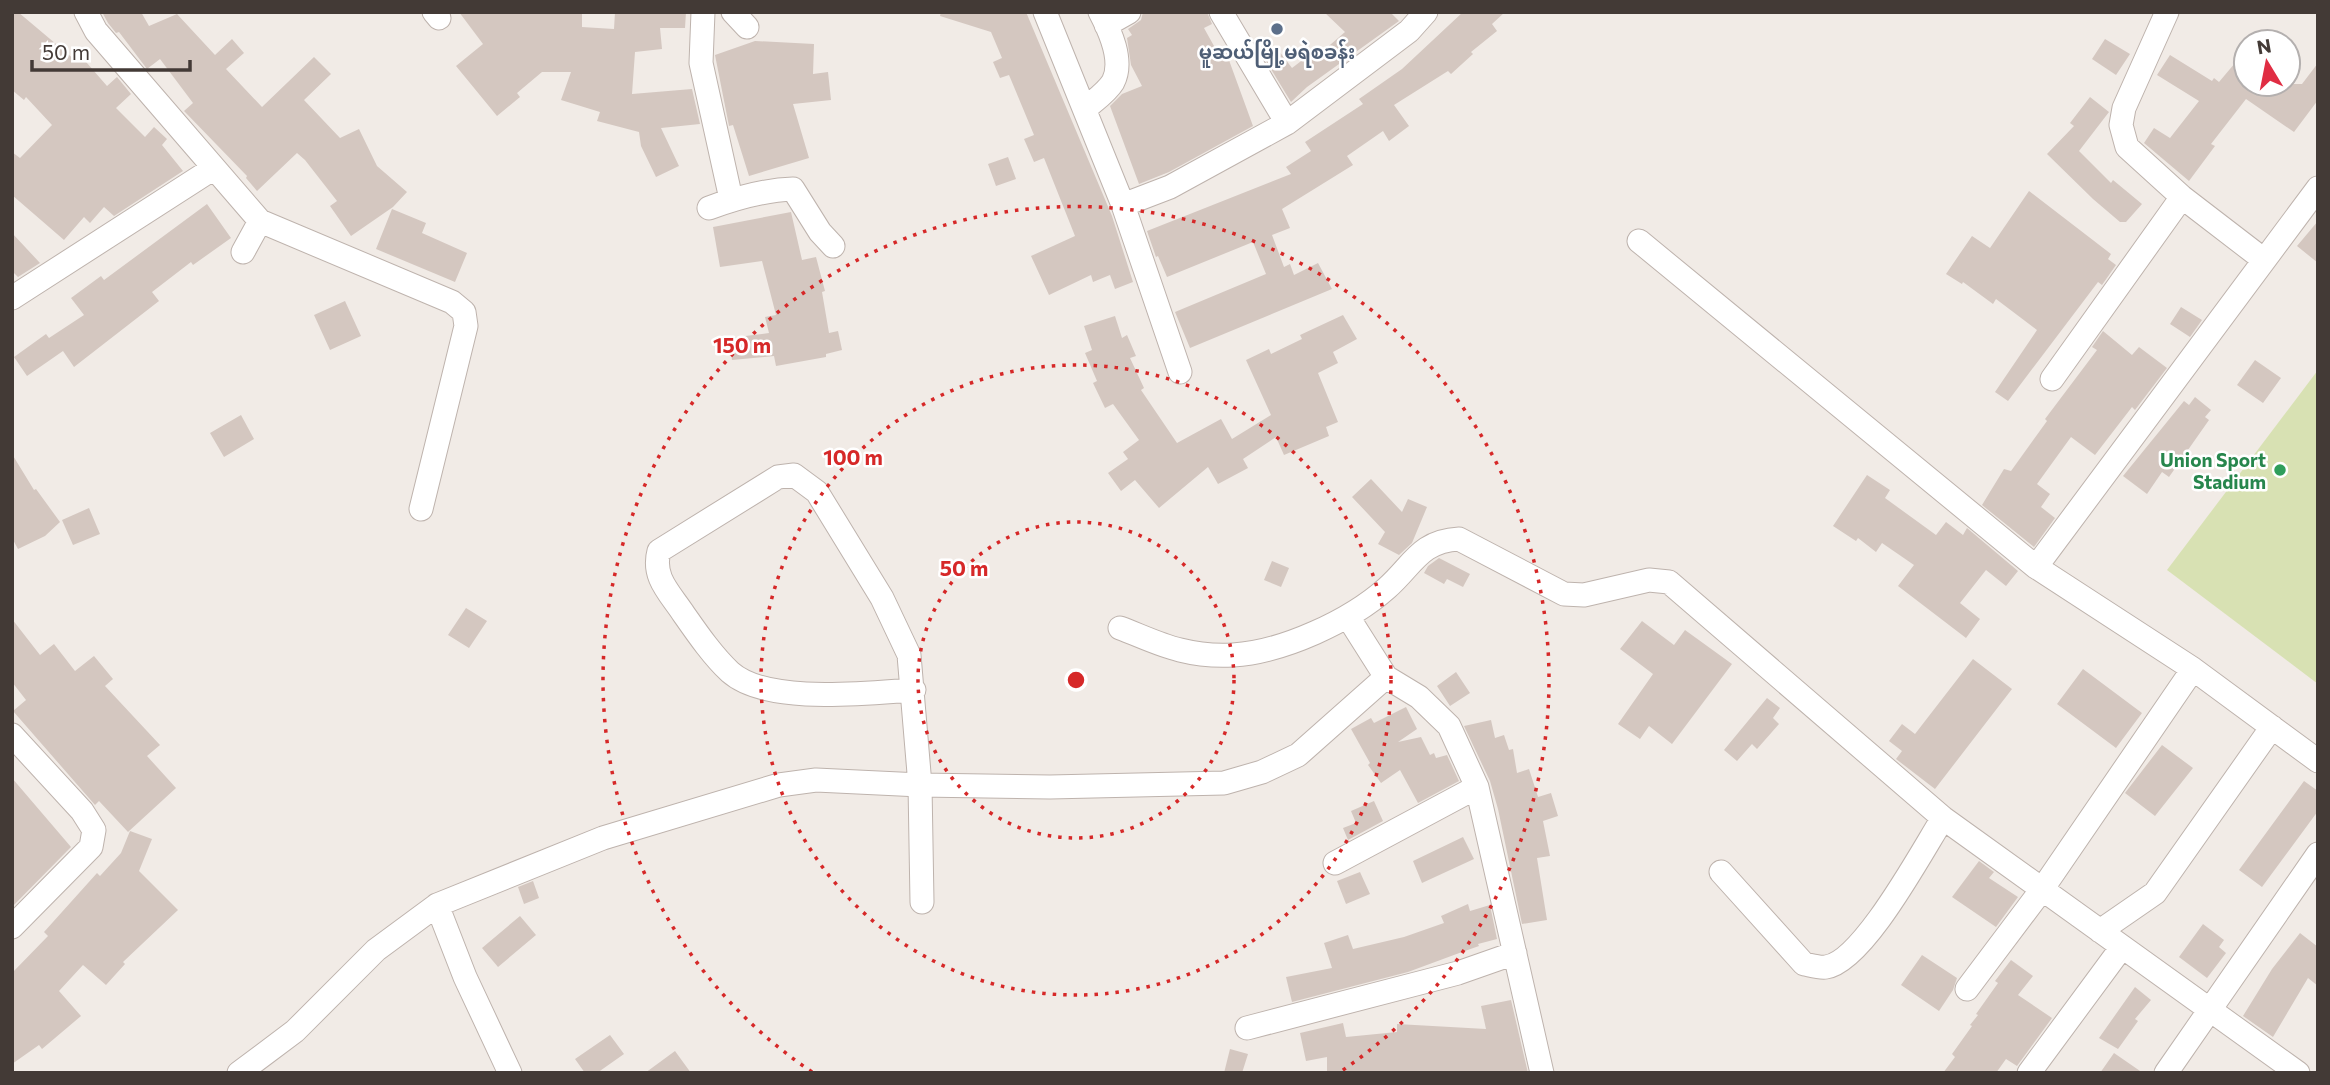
<svg xmlns="http://www.w3.org/2000/svg" width="2330" height="1085" viewBox="0 0 2330 1085" font-family="Commissioner,'Noto Sans Myanmar',sans-serif">
<style>
.green{fill:#d8e1b3}
.building{fill:#d4c7c0}
.lines{fill:none;stroke-linecap:round;stroke-linejoin:round}
.street-casing{stroke:#beb3ad;stroke-width:25}
.street{stroke:#fff;stroke-width:23}
.ring{fill:none;stroke:#d62828;stroke-width:3.5;stroke-dasharray:3.5 7}
.service-dot{fill:#5c6f8a;stroke:#fff;stroke-width:2.5}
.leisure-dot{fill:#2e9e5b;stroke:#fff;stroke-width:2.5}
.labels{text-anchor:middle;dominant-baseline:central;stroke-width:5;stroke-linejoin:round;paint-order:stroke}
.service-label{font-size:19px;font-weight:bold;fill:#4e5e75;stroke:#fff}
.leisure-label{font-size:19px;font-weight:bold;fill:#27864d;stroke:#fff;text-anchor:end}
.centre{fill:#d62828;stroke:#fff;stroke-width:3.5}
.ring-label{font-size:21px;text-anchor:middle;font-weight:bold;fill:#d62828;stroke:#fff;stroke-width:5;stroke-linejoin:round;paint-order:stroke}
</style>
<rect width="100%" height="100%" fill="#f1ebe6"/>
<path class="green" d="M 2318,370 L 2318,684 L 2167,570 Z"/>
<path class="building" d="M 12,12 L 18,12 L 75,60 L 80,55 L 107,86 L 117,77 L 131,94 L 116,108 L 145,137 L 154,127 L 167,139 L 162,145 L 183,171 L 114,216 L 104,207 L 90,223 L 84,217 L 64,240 L 12,195 L 12,152 L 20,158 L 52,125 L 26,97 L 24,100 L 12,90 Z
M 102,12 L 141,12 L 149,26 L 177,14 L 215,55 L 232,39 L 244,53 L 226,69 L 262,107 L 314,57 L 331,74 L 304,100 L 340,138 L 359,129 L 377,166 L 407,192 L 393,207 L 351,236 L 330,206 L 337,201 L 305,160 L 297,153 L 257,191 L 246,178 L 247,176 L 184,111 L 193,103 L 160,59 L 147,69 L 119,32 L 116,33 L 108,23 Z
M 459,12 L 582,12 L 582,27 L 614,29 L 615,12 L 686,12 L 685,28 L 660,28 L 662,49 L 635,52 L 632,94 L 692,89 L 700,124 L 661,128 L 679,166 L 656,177 L 641,146 L 639,132 L 597,121 L 600,112 L 561,100 L 571,72 L 542,72 L 517,93 L 520,97 L 497,116 L 456,66 L 483,44 Z
M 941,12 L 1026,12 L 1112,216 L 1133,282 L 1115,289 L 1110,275 L 1093,282 L 1091,275 L 1049,295 L 1031,256 L 1075,236 L 1044,158 L 1034,162 L 1024,139 L 1034,135 L 1009,75 L 1000,78 L 993,62 L 1002,58 L 991,32 L 940,16 Z
M 1143,12 L 1207,12 L 1212,24 L 1204,28 L 1219,55 L 1226,52 L 1253,126 L 1169,172 L 1139,184 L 1110,106 L 1122,94 L 1142,86 L 1131,65 L 1127,38 L 1132,35 L 1128,29 L 1141,20 Z
M 1324,12 L 1390,12 L 1399,21 L 1307,87 L 1291,102 L 1266,61 L 1279,51 L 1292,68 L 1313,52 L 1316,57 L 1345,32 Z
M 1463,12 L 1505,12 L 1492,24 L 1497,31 L 1471,52 L 1473,54 L 1451,74 L 1448,71 L 1394,105 L 1409,126 L 1389,141 L 1383,131 L 1347,156 L 1353,165 L 1282,209 L 1290,228 L 1272,235 L 1284,267 L 1290,264 L 1294,275 L 1318,263 L 1332,289 L 1190,348 L 1175,312 L 1266,274 L 1253,242 L 1167,277 L 1158,256 L 1156,257 L 1147,231 L 1291,174 L 1286,167 L 1311,151 L 1305,142 L 1363,104 L 1359,99 L 1402,69 Z
M 2105,39 L 2130,54 L 2116,75 L 2092,59 Z
M 755,41 L 814,44 L 813,74 L 828,72 L 831,100 L 793,104 L 809,158 L 749,176 L 733,125 L 729,126 L 715,55 Z
M 2246,50 L 2246,84 L 2302,84 L 2318,63 L 2318,100 L 2294,132 L 2246,99 L 2211,144 L 2215,146 L 2189,181 L 2144,143 L 2154,128 L 2170,138 L 2199,101 L 2157,75 L 2170,55 L 2212,81 L 2214,78 L 2219,82 Z
M 2090,97 L 2109,112 L 2079,151 L 2111,183 L 2113,180 L 2142,204 L 2126,222 L 2120,222 L 2093,199 L 2047,154 L 2074,126 L 2070,123 Z
M 1008,157 L 1016,179 L 996,186 L 988,164 Z
M 2029,191 L 2111,254 L 2108,259 L 2116,265 L 2102,285 L 2098,282 L 2008,401 L 1995,392 L 2037,330 L 1996,299 L 1993,304 L 1963,282 L 1962,284 L 1946,274 L 1972,236 L 1990,248 Z
M 207,204 L 231,238 L 193,265 L 191,262 L 152,292 L 159,301 L 74,367 L 63,351 L 27,376 L 14,357 L 46,334 L 49,338 L 84,315 L 71,298 L 101,276 L 104,280 Z
M 392,209 L 426,223 L 422,233 L 467,253 L 455,282 L 376,249 Z
M 791,212 L 802,260 L 816,257 L 825,291 L 822,292 L 829,333 L 838,331 L 842,350 L 826,354 L 826,357 L 776,366 L 774,356 L 732,360 L 729,338 L 769,333 L 765,317 L 776,315 L 762,261 L 720,267 L 713,227 Z
M 2318,221 L 2318,263 L 2297,246 Z
M 12,233 L 40,263 L 18,277 L 12,271 Z
M 345,301 L 361,336 L 330,350 L 314,315 Z
M 2181,307 L 2202,320 L 2190,337 L 2170,324 Z
M 1343,315 L 1357,339 L 1333,352 L 1338,363 L 1318,373 L 1338,422 L 1326,427 L 1329,436 L 1284,455 L 1276,437 L 1243,459 L 1248,468 L 1218,484 L 1208,467 L 1159,508 L 1135,480 L 1121,491 L 1108,473 L 1128,459 L 1123,452 L 1139,440 L 1113,404 L 1105,408 L 1093,383 L 1097,381 L 1085,353 L 1092,350 L 1084,326 L 1115,316 L 1122,338 L 1127,335 L 1136,356 L 1130,358 L 1144,388 L 1141,390 L 1177,443 L 1221,419 L 1232,439 L 1271,415 L 1246,360 L 1269,349 L 1271,354 L 1302,339 L 1300,335 Z
M 2103,331 L 2132,355 L 2139,347 L 2167,368 L 2135,410 L 2132,407 L 2095,455 L 2071,437 L 2037,484 L 2050,494 L 2041,507 L 2055,518 L 2034,547 L 1982,505 L 2004,469 L 2011,471 L 2047,421 L 2045,419 L 2097,350 L 2092,347 Z
M 2255,360 L 2281,378 L 2263,403 L 2237,385 Z
M 2195,397 L 2211,410 L 2205,417 L 2209,420 L 2169,477 L 2162,472 L 2147,494 L 2123,476 L 2184,401 L 2189,405 Z
M 241,415 L 254,439 L 224,457 L 210,433 Z
M 12,454 L 34,490 L 36,489 L 60,522 L 45,536 L 18,549 L 12,538 Z
M 1867,475 L 1890,490 L 1885,498 L 1936,535 L 1946,522 L 1963,535 L 1967,528 L 2018,571 L 2006,586 L 1986,570 L 1960,603 L 1980,619 L 1966,638 L 1898,586 L 1914,565 L 1882,543 L 1876,552 L 1858,538 L 1856,541 L 1833,526 Z
M 1371,479 L 1402,512 L 1408,499 L 1427,507 L 1412,543 L 1399,555 L 1378,544 L 1385,532 L 1352,497 Z
M 89,508 L 100,534 L 73,545 L 62,520 Z
M 1439,558 L 1470,574 L 1463,587 L 1447,579 L 1444,584 L 1424,573 L 1428,566 Z
M 1272,561 L 1289,568 L 1281,587 L 1264,580 Z
M 466,608 L 487,621 L 469,648 L 448,635 Z
M 12,619 L 40,655 L 54,644 L 75,671 L 94,656 L 113,679 L 105,686 L 160,745 L 147,756 L 176,788 L 128,832 L 99,801 L 95,805 L 13,711 L 26,700 L 12,682 Z
M 1642,621 L 1674,645 L 1685,630 L 1732,664 L 1672,744 L 1649,726 L 1640,739 L 1618,724 L 1653,674 L 1620,649 Z
M 1973,659 L 2012,689 L 1935,789 L 1896,759 L 1902,751 L 1889,741 L 1902,724 L 1915,734 Z
M 2083,669 L 2142,713 L 2116,748 L 2057,704 Z
M 1456,672 L 1470,693 L 1450,706 L 1437,686 Z
M 1767,698 L 1780,708 L 1773,718 L 1779,724 L 1757,749 L 1752,744 L 1737,761 L 1724,750 Z
M 1406,707 L 1417,729 L 1398,742 L 1421,737 L 1430,755 L 1434,753 L 1436,758 L 1447,755 L 1459,781 L 1418,803 L 1400,770 L 1381,783 L 1368,765 L 1370,763 L 1351,729 L 1371,718 L 1374,723 Z
M 1491,720 L 1495,738 L 1504,735 L 1509,750 L 1513,749 L 1517,773 L 1529,769 L 1538,797 L 1551,793 L 1558,816 L 1543,821 L 1550,856 L 1537,858 L 1547,920 L 1522,924 L 1498,809 L 1490,781 L 1464,726 Z
M 2162,745 L 2193,768 L 2155,816 L 2125,793 Z
M 12,778 L 71,847 L 12,907 Z
M 2304,781 L 2318,791 L 2318,811 L 2262,887 L 2239,870 Z
M 1374,801 L 1383,821 L 1348,840 L 1343,828 L 1356,823 L 1351,811 Z
M 130,831 L 152,839 L 139,871 L 178,910 L 123,962 L 125,964 L 106,985 L 83,965 L 59,991 L 81,1016 L 42,1049 L 39,1045 L 12,1064 L 12,973 L 48,936 L 44,932 L 97,873 L 100,876 L 121,853 Z
M 1463,837 L 1474,859 L 1422,883 L 1413,861 Z
M 1979,861 L 1994,872 L 1989,878 L 2018,897 L 1996,927 L 1952,897 Z
M 1360,872 L 1370,894 L 1346,904 L 1337,881 Z
M 533,881 L 539,898 L 524,904 L 518,887 Z
M 1468,904 L 1470,911 L 1490,905 L 1497,939 L 1478,944 L 1479,946 L 1462,952 L 1408,972 L 1292,1002 L 1286,977 L 1332,968 L 1324,943 L 1348,935 L 1353,949 L 1404,937 L 1444,923 L 1441,916 Z
M 520,916 L 536,935 L 498,967 L 482,948 Z
M 2203,924 L 2224,940 L 2219,947 L 2226,953 L 2207,978 L 2179,957 Z
M 2300,933 L 2318,947 L 2318,986 L 2308,978 L 2273,1037 L 2243,1016 L 2272,969 Z
M 1922,955 L 1957,978 L 1953,990 L 1939,1011 L 1901,985 Z
M 2011,960 L 2033,976 L 2018,995 L 2052,1018 L 2017,1066 L 2006,1059 L 1996,1073 L 1943,1073 L 1955,1057 L 1952,1054 L 1972,1026 L 1970,1025 L 1978,1015 L 1976,1014 L 1998,983 L 1995,981 Z
M 2135,987 L 2151,1000 L 2135,1019 L 2138,1021 L 2118,1049 L 2099,1038 Z
M 1511,1000 L 1528,1073 L 1327,1073 L 1327,1057 L 1306,1061 L 1300,1033 L 1343,1023 L 1346,1037 L 1397,1032 L 1397,1024 L 1486,1029 L 1481,1006 Z
M 610,1035 L 624,1054 L 597,1073 L 585,1073 L 575,1059 Z
M 1230,1049 L 1248,1054 L 1242,1073 L 1224,1073 Z
M 675,1051 L 691,1073 L 645,1073 Z
M 2114,1053 L 2143,1073 L 2100,1073 Z"/>
<g class="lines">
<g class="street-casing">
<path id="street" d="M 86,12 L 96,31 L 260,221 L 243,252
M 434,12 L 439,18
M 703,12 L 701,63 L 731,199
M 733,12 L 747,27
M 1045,12 L 1123,205 L 1180,372
M 1221,12 L 1287,123
M 2167,12 L 2124,108 L 2121,125 L 2127,147 L 2182,197 L 2264,260
M 1106,25 L 1129,12
M 1085,109 C 1094,101 1107,92 1113,82 C 1124,61 1110,31 1100,12
M 1123,205 L 1170,187 L 1287,123 L 1409,31 L 1426,12
M 709,208 C 736,198 764,190 793,189 L 820,232 L 833,246
M 260,221 L 452,302 L 464,312 L 466,326 L 421,509
M 1639,241 L 2036,567 L 2193,669 L 2318,761
M 12,298 L 214,168
M 2052,379 L 2182,197
M 2036,567 L 2318,188
M 1120,628 C 1139,635 1159,645 1180,650 C 1196,654 1216,656 1233,655 C 1283,652 1350,621 1387,588 C 1413,565 1420,541 1459,539 L 1564,594 L 1584,595 L 1649,580 L 1669,582 L 1943,818 L 2298,1073
M 1386,677 L 1419,697 L 1449,726 L 1477,787 L 1542,1073
M 914,690 C 866,693 767,705 730,672 C 712,655 697,633 683,613 C 669,592 652,577 659,551 L 778,477 L 794,475 L 817,492 L 882,598 L 909,655 L 920,785 L 922,902
M 12,735 L 82,811 L 94,830 L 91,847 L 12,927
M 1335,863 L 1477,787
M 1721,872 L 1804,964 C 1810,965 1819,968 1826,967 C 1863,962 1922,851 1943,818
M 437,905 L 465,977 L 510,1073
M 2100,931 L 2155,893 L 2272,727
M 1967,989 L 2043,888 L 2193,669
M 1247,1028 L 1458,973 L 1515,953
M 239,1073 L 295,1031 L 376,950 L 437,905 L 603,838 L 779,785 L 816,780 L 920,785 L 1050,787 L 1224,783 L 1262,772 L 1298,755 L 1386,677 L 1348,617
M 2029,1073 L 2122,947
M 2166,1073 L 2318,854"/>
</g>
<use href="#street" class="street"/>
</g>
<g class="ring">
<circle cx="1076" cy="680" r="158"/>
<circle cx="1076" cy="680" r="315"/>
<path d="M812 1072A473 473 0 1 1 1340 1072"/>
</g>
<circle class="service-dot" cx="1277" cy="29" r="7"/>
<circle class="leisure-dot" cx="2280" cy="470" r="7"/>
<g class="labels">
<g class="service-label">
<text x="1277" y="51">မူဆယ်မြို့မရဲစခန်း</text>
</g>
<g class="leisure-label">
<text x="2266" y="459">Union Sport<tspan x="2266" dy="22">Stadium</tspan></text>
</g>
</g>
<circle cx="1076" cy="680" r="10" class="centre"/>
<g class="ring-label">
<text x="742" y="353">150 m</text>
<text x="853" y="465">100 m</text>
<text x="964" y="576">50 m</text>
</g>
<rect width="2330" height="1085" fill="none" stroke="#433a36" stroke-width="28"/>
<g transform="translate(2267 63) rotate(350)"><circle r="33" fill="#ffffff" stroke="#b4b0af" stroke-width="2"/>
<path d="M0-5L12 26L0 18L-12 26Z" fill="#e02d43"/>
<text y="-10" font-size="19" font-weight="bold" text-anchor="middle" fill="#433a36">N</text>
</g>
<path d="M32 60v10h158v-10" fill="none" stroke="#433a36" stroke-width="3.5"/>
<text x="42" y="60" font-size="21" fill="#433a36" stroke="#ffffff" stroke-width="5" paint-order="stroke">50 m</text>
</svg>
